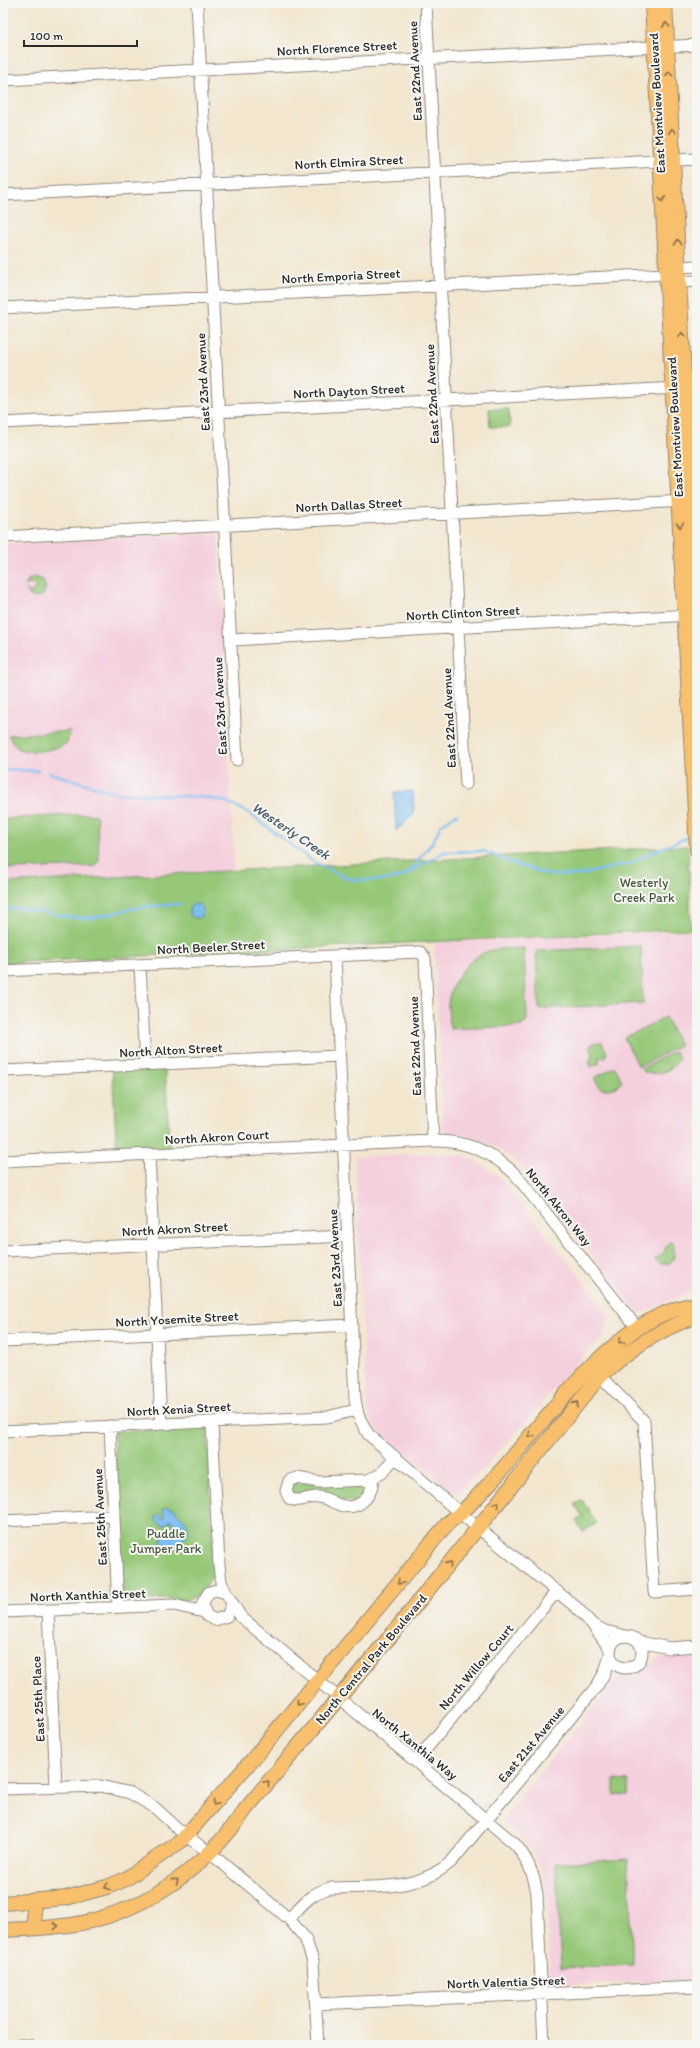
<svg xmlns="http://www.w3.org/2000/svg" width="700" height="2048" viewBox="0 0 700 2048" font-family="Itim,sans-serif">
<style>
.built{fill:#f4cfdd}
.green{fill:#96c878;stroke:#607a52}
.water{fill:#7ebff3;stroke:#54758f}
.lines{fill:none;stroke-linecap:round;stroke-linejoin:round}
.stream{stroke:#7ebff3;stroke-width:2.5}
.minor-casing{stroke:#8e887d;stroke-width:13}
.major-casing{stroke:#8e887d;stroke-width:16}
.minor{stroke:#fff;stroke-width:11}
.major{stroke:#f8bf6c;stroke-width:14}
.oneway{stroke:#876e48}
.labels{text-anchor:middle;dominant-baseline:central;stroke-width:4;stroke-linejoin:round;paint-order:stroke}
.street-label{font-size:13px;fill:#2b2b2b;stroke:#f6f6f2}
.park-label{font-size:13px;fill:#4b5a42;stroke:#f6f6f2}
.water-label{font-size:14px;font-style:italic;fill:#445767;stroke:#f6f6f2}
</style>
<rect width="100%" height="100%" fill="#f6f6f2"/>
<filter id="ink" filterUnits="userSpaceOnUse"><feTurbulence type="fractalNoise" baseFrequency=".025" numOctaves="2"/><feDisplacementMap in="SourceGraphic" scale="8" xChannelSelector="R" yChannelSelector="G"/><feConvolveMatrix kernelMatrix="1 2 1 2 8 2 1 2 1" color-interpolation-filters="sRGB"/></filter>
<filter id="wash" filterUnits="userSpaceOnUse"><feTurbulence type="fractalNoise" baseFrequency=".012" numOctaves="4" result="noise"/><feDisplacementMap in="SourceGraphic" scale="16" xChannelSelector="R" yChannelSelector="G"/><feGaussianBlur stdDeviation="0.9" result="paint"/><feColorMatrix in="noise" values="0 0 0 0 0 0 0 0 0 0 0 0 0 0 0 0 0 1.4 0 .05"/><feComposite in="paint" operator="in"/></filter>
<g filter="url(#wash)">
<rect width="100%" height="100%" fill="#f2e6cf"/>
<path class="built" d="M 218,533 L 234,871 L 3,883 L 3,544 Z
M 691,931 L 697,1054 L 697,1285 L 682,1295 L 639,1314 L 519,1164 L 498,1148 L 469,1136 L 443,1132 L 434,943 Z
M 440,1153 L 463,1156 L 475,1161 L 496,1174 L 576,1271 L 609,1316 L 606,1335 L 585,1353 L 498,1453 L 457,1495 L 376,1428 L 370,1418 L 366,1400 L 358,1233 L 355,1157 Z
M 697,1655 L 697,1979 L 551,1986 L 546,1888 L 542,1870 L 535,1855 L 527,1844 L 502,1820 L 615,1681 L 624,1675 L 634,1674 L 644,1669 L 659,1657 Z"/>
<path class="green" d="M 489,409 L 509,409 L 510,427 L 490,427 Z
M 36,577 L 43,580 L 46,588 L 43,595 L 35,598 L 29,595 L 25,589 L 29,592 L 33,592 L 35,588 L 34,584 L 28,583 L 25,586 L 29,579 Z
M 70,731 L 67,743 C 58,750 29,754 19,749 C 14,746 11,741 9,736 L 9,735 Z
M 87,814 L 96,815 L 97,818 L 99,861 L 96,866 L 10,869 C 4,861 2,829 6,819 Z
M 688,846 L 691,929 L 3,963 L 3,883 Z
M 641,946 L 643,1003 L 539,1009 L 536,951 Z
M 524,948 L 527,1020 L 522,1026 L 450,1029 C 449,1021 448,1012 448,1004 C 450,981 471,954 493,950 C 503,948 514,949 524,948 Z
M 665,1017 L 680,1045 L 639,1067 L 624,1038 Z
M 602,1042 L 607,1053 L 606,1057 L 598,1058 L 600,1063 L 591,1067 L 589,1063 L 593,1054 L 590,1046 L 593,1043 Z
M 673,1052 L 676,1052 L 679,1058 C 673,1071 658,1076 644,1072 L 641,1069 Z
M 165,1064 L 170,1153 L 117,1156 L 112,1066 Z
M 615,1067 L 622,1081 C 617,1089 608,1090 600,1088 L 594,1078 Z
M 670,1242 L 674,1244 L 674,1258 L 669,1264 L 660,1264 L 655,1259 L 664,1253 L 666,1247 Z
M 207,1427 L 214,1566 C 212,1584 201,1599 181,1600 C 176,1600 171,1599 166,1599 C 151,1600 137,1601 123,1601 L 114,1432 Z
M 291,1483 L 369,1484 L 357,1502 L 296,1498 L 288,1487 Z
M 582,1500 L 597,1523 L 583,1532 L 576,1521 L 582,1516 L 575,1504 Z
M 614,1780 L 629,1781 L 628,1796 L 614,1795 Z
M 628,1859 L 633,1965 L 561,1968 L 556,1863 Z"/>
<path class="water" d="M 413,791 L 414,814 L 396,831 L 394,792 Z
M189 911a7 7 0 1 1 14 0a7 7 0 1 1-14 0Z
M 166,1507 L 175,1509 C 176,1514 180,1515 183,1518 C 196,1532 182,1543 171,1550 L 163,1548 L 161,1541 L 162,1537 L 174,1529 L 173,1522 L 171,1520 L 167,1524 L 162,1525 L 156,1520 L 156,1516 L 159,1513 L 161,1519 L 164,1518 L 163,1509 Z"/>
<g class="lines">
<path class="stream" d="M 3,769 L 38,771
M 50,773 L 116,793 L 201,797 L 227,802 L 249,813 L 315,863 L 345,877 L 354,880 L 385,880 L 401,877 L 444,852 L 483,851 L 512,863 L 550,875 L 579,875 L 632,863 L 650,853 L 691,836
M 412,872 L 411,869 L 432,843 L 441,825 L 457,814
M 3,909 C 30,905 57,919 85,918 C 100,918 112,913 127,910 C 145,906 164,905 182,904"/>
</g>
</g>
<g filter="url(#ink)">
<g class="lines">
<g class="minor-casing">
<path id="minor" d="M 197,3 L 237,760
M 426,3 L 466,784
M 3,80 L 697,45
M 3,195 L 697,159
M 672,278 L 680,282 L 697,281
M 3,308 L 666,274 L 679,267 L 697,266
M 3,423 L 697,387
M 3,537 L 685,501
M 231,640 L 692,615
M 335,956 L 355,1399 L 358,1415 L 368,1434 L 460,1513 L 576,1607 L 592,1624 L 610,1649
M 140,965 L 145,1065
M 3,971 L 420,952 L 425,958 L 433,1141
M 3,1071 L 339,1056
M 149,1154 L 161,1424
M 3,1161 L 433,1141 C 465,1140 492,1152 515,1174 L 638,1329
M 3,1251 L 348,1236
M 3,1341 L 352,1325
M 600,1376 L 644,1421 L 654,1592 L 697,1589
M 212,1422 L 219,1565 L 221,1582 L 226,1593
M 110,1426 L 118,1607
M 3,1431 L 327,1417 L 356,1410
M 373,1479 C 372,1496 359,1512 340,1505 C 333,1503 327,1498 319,1497 C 309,1496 298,1504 289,1498 L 286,1491 L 289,1481 L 297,1478 L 319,1482 L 368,1480 L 382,1473 L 395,1457
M 3,1521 L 114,1516
M 232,1604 L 227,1616 L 215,1620 L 207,1616 L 202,1604 L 209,1592 L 217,1590 L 226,1593 L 241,1617 L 514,1843 C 528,1858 534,1874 537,1894 L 544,2045
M 48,1610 L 56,1787
M 3,1612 L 174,1605 L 204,1612
M 593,1625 L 605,1631 L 622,1635
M610 1652a16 16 0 1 1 32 0a16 16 0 1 1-32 0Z
M 640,1642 L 669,1648 L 697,1646
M 416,1761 L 557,1591
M 3,1789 L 101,1786 L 130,1793 L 154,1807 L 186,1836 L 209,1852 L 289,1919 L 305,1938 L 313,1961 L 318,2045
M 289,1919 C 302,1905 311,1892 331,1888 C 374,1886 418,1892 452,1861 L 597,1686 L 605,1672 L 610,1656
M 316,2004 L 697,1987
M 16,2045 L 29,2045"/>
</g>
<g class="major-casing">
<path id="major" d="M 652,3 L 697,850
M 665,3 L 697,631
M 33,1901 L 35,1928
M 3,1903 L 66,1898 L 107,1887 L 126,1879 L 181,1841 L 252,1760 L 447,1524 C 451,1520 456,1517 461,1513 C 474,1501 487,1486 499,1473 C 550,1416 616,1315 697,1304
M 3,1930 C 29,1929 56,1928 82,1923 C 148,1909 207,1866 245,1810 L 398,1627 L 600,1376 C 629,1349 659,1329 697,1316"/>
</g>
<use href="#minor" class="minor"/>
<use href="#major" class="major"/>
</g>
<defs><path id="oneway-chevron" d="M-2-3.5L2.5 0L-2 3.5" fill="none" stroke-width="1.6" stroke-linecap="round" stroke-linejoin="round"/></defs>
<g class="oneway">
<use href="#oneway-chevron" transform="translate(666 25) rotate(-93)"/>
<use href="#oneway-chevron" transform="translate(669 74) rotate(-93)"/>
<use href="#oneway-chevron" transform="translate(672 131) rotate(-93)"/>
<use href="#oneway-chevron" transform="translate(662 199) rotate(87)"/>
<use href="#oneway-chevron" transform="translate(678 242) rotate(-93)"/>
<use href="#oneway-chevron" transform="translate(682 335) rotate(-93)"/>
<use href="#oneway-chevron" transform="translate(680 525) rotate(88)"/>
<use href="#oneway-chevron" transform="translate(621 1341) rotate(143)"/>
<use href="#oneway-chevron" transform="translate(576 1404) rotate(-51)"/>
<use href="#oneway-chevron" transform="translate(531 1435) rotate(131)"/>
<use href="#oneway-chevron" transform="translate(497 1504) rotate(-51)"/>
<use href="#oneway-chevron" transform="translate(449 1564) rotate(-51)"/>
<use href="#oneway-chevron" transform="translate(400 1582) rotate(130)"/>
<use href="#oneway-chevron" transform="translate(299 1703) rotate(129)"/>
<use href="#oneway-chevron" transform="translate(267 1783) rotate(-50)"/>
<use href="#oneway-chevron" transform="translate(215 1803) rotate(130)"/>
<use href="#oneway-chevron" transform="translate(176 1881) rotate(-36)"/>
<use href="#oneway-chevron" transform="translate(107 1887) rotate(161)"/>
<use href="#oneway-chevron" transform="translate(56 1926) rotate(-6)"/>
</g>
</g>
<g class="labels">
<g class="street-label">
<text transform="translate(337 48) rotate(-3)">North Florence Street</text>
<text transform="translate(415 71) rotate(-93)">East 22nd Avenue</text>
<text transform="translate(657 103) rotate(-93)">East Montview Boulevard</text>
<text transform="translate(349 162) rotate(-3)">North Elmira Street</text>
<text transform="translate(341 276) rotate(-3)">North Emporia Street</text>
<text transform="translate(203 382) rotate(-93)">East 23rd Avenue</text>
<text transform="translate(349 391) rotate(-3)">North Dayton Street</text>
<text transform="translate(432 394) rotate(-93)">East 22nd Avenue</text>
<text transform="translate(675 427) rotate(-93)">East Montview Boulevard</text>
<text transform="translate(349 505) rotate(-3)">North Dallas Street</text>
<text transform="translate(463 613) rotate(-3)">North Clinton Street</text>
<text transform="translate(220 706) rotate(-93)">East 23rd Avenue</text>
<text transform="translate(449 718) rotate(-93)">East 22nd Avenue</text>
<text transform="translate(211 947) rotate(-3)">North Beeler Street</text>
<text transform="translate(415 1046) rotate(-92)">East 22nd Avenue</text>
<text transform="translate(171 1050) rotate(-3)">North Alton Street</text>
<text transform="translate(217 1137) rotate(-3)">North Akron Court</text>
<text transform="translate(559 1207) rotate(51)">North Akron Way</text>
<text transform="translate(175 1229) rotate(-3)">North Akron Street</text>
<text transform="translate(335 1258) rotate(-93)">East 23rd Avenue</text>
<text transform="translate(177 1319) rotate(-3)">North Yosemite Street</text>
<text transform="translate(179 1409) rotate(-3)">North Xenia Street</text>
<text transform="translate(100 1517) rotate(-93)">East 25th Avenue</text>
<text transform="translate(88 1595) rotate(-2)">North Xanthia Street</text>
<text transform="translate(371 1659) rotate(-50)">North Central Park Boulevard</text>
<text transform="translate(476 1667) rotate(-50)">North Willow Court</text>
<text transform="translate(38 1699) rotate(-93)">East 25th Place</text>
<text transform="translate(415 1744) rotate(39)">North Xanthia Way</text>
<text transform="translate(531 1744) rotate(-50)">East 21st Avenue</text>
<text transform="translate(506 1982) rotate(-2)">North Valentia Street</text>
</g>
<g class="park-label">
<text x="644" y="882">Westerly<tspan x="644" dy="15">Creek Park</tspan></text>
<text x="166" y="1533">Puddle<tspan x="166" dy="15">Jumper Park</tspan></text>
</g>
<g class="water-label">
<text transform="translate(291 831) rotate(34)">Westerly Creek</text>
</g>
</g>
<rect width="700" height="2048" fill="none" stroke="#f6f6f2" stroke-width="16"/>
<path d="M24 40v6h113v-6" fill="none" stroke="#2b2b2b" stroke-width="2"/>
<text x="30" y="40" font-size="12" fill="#2b2b2b" stroke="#f6f6f2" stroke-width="3" paint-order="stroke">100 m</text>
</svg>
